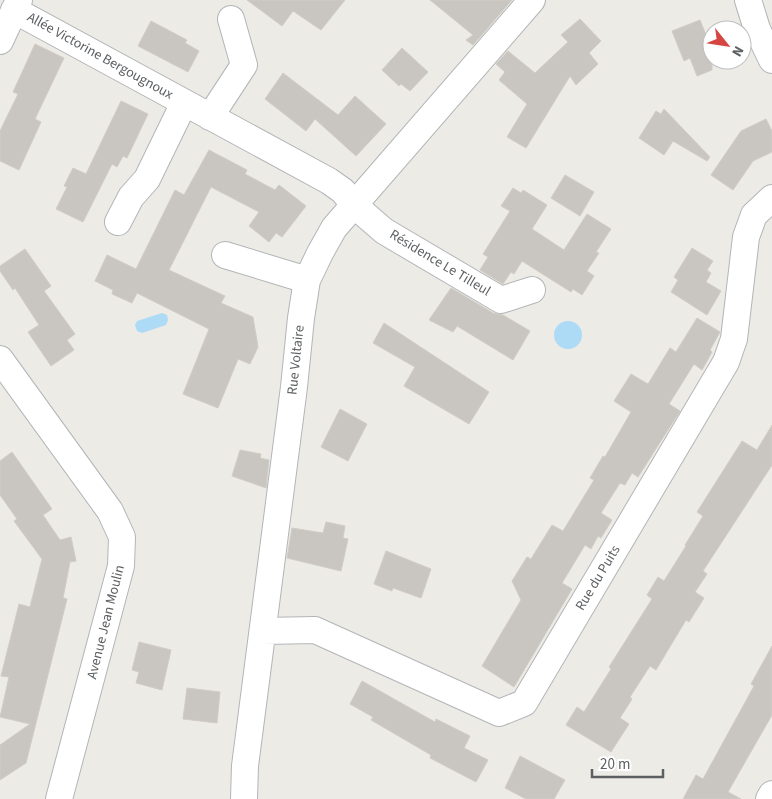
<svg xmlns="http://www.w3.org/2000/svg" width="772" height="799" viewBox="0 0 772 799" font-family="'Source Sans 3',sans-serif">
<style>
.water{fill:#addaf5}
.building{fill:#c9c6c1;stroke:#d1ccc4}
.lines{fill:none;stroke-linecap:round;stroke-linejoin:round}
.street-casing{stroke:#b2b5b8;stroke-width:28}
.street{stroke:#fff;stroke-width:26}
.labels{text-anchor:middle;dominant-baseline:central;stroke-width:5;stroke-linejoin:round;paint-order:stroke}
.street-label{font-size:14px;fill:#5d6063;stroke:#fff}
</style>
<rect width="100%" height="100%" fill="#edebe5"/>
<path class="water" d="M 162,313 L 167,315 L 168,320 L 166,325 L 142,333 L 137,331 L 135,325 L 137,321 Z
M554 335a14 14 0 1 1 28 0a14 14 0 1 1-28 0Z"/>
<path class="building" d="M 247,0 L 345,0 L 321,30 L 293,11 L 282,26 Z
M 430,0 L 512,0 L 473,45 L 466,40 L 473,35 Z
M 580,19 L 601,41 L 589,53 L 598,64 L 576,85 L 570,76 L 526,148 L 507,137 L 527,104 L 499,80 L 505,72 L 496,64 L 508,51 L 535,73 L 568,42 L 561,35 Z
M 700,20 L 712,50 L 712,70 L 697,76 L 690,58 L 684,61 L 672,31 Z
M 151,21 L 187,40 L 185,43 L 199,51 L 188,72 L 138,46 Z
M 35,44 L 64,58 L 35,119 L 41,122 L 19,170 L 0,161 L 0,131 L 18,94 L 13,92 Z
M 402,48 L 428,72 L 410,91 L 401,84 L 399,86 L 382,70 Z
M 283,73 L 338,115 L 355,96 L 386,124 L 356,156 L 315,119 L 306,131 L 265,99 Z
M 121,101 L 148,114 L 127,158 L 123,156 L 117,167 L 112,164 L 83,222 L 56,209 L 67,187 L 64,186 L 73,168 L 86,174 Z
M 664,109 L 710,157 L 707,161 L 673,141 L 664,155 L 639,138 L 656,111 L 661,114 Z
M 766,119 L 772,131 L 772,152 L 753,161 L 733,190 L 711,175 L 741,131 Z
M 209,150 L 247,170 L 245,174 L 275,190 L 279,185 L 306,206 L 282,237 L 276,233 L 269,242 L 249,226 L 259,212 L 211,187 L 169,270 L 225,296 L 221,303 L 253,317 L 258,347 L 250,364 L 238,359 L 218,408 L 183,394 L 209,329 L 137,293 L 132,303 L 112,294 L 113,290 L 95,281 L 107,255 L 136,269 L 175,190 L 184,195 Z
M 565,175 L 594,192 L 580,216 L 551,198 Z
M 513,188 L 521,193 L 523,190 L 547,205 L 532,229 L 564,250 L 587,214 L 611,229 L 596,252 L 599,253 L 587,271 L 594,276 L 582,295 L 573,289 L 571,292 L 522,261 L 514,274 L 511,272 L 503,284 L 480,270 L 488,257 L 483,254 L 510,211 L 501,206 Z
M 692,248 L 713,261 L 707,270 L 711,273 L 706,282 L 721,291 L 707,315 L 671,292 L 678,280 L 674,277 Z
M 25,249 L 51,286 L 44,291 L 75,334 L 67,340 L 74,350 L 51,366 L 28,332 L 39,325 L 15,288 L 13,290 L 0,271 L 0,266 Z
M 451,288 L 493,313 L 503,315 L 530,331 L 513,360 L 457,326 L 453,332 L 429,320 Z
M 697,318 L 720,332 L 710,350 L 712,352 L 702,370 L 694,364 L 669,404 L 680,411 L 638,477 L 632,473 L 625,485 L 620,483 L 601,513 L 612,520 L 601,538 L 598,536 L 591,549 L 585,545 L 562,583 L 572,589 L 514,687 L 482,666 L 521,600 L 512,581 L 527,557 L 531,559 L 552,525 L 563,531 L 594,480 L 590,478 L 603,456 L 605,457 L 631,412 L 614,401 L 631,374 L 648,384 L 670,348 L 676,352 Z
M 384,323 L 489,392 L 469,424 L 404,386 L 415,367 L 373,343 Z
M 340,409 L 367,424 L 348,461 L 321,447 Z
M 772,425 L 772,465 L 703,571 L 707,574 L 695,592 L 704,598 L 689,622 L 686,620 L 656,670 L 650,666 L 630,697 L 632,699 L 620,718 L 629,724 L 611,752 L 566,725 L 577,707 L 584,712 L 611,669 L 609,667 L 652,599 L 647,595 L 658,577 L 664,581 L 686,546 L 685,545 L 703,516 L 697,512 L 742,441 L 757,450 Z
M 240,450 L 261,454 L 260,458 L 269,460 L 266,488 L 232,476 Z
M 12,452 L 52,509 L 43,515 L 60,540 L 71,537 L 76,561 L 70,562 L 63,598 L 67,599 L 26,763 L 0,780 L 0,745 L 30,724 L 0,717 L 9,677 L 1,676 L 19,604 L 30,607 L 42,559 L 14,521 L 17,519 L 0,495 L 0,461 Z
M 326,522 L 345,526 L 343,538 L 348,539 L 341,571 L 287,558 L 292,528 L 323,533 Z
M 386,551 L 431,569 L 421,598 L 393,588 L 392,591 L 374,584 Z
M 139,642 L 171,650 L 162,690 L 136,683 L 139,672 L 132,670 Z
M 772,646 L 772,715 L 728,792 L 741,799 L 683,799 L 696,775 L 703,779 L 754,686 L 751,684 Z
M 362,681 L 435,722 L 436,719 L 470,736 L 464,748 L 488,760 L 476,782 L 430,758 L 431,755 L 371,720 L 373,717 L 350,704 Z
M 187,688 L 220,692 L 217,723 L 183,719 Z
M 520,756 L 565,780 L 554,799 L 526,799 L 505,788 Z"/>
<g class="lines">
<g class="street-casing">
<path id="street" d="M 748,0 L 757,29 L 772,60
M 14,10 L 329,181 L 343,191 L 354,205 L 384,231 L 501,300 L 532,290
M 0,41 L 19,0
M 210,117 L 244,65 L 231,19
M 118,222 L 131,197 L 147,179 L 184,103
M 225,255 L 307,280
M 0,359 L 110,511 L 122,537 L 121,566 L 59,799
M 263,631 L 315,630 L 499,713 L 524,703 L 726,362 L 734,339 L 746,237 L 754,215 L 772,198
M 244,799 L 245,766 L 294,387 L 301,318 L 307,280 L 320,253 L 334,228 L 532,0
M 769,799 L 772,794"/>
</g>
<use href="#street" class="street"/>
</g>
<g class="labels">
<g class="street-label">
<text transform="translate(100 56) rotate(29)">Allée Victorine Bergougnoux</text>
<text transform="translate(440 263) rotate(31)">Résidence Le Tilleul</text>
<text transform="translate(296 360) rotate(-84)">Rue Voltaire</text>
<text transform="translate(598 578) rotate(-59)">Rue du Puits</text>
<text transform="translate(106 622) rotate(-76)">Avenue Jean Moulin</text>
</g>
</g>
<g transform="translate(727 45) rotate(120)"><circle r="24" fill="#ffffff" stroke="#bebfc1"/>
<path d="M0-4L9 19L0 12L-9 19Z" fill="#d54643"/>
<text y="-8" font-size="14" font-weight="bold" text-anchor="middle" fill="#5d6063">N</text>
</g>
<path d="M592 769v8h71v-8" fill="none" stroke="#5d6063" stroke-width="2.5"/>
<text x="600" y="769" font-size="15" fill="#5d6063" stroke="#ffffff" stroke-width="4" paint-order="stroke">20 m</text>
</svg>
